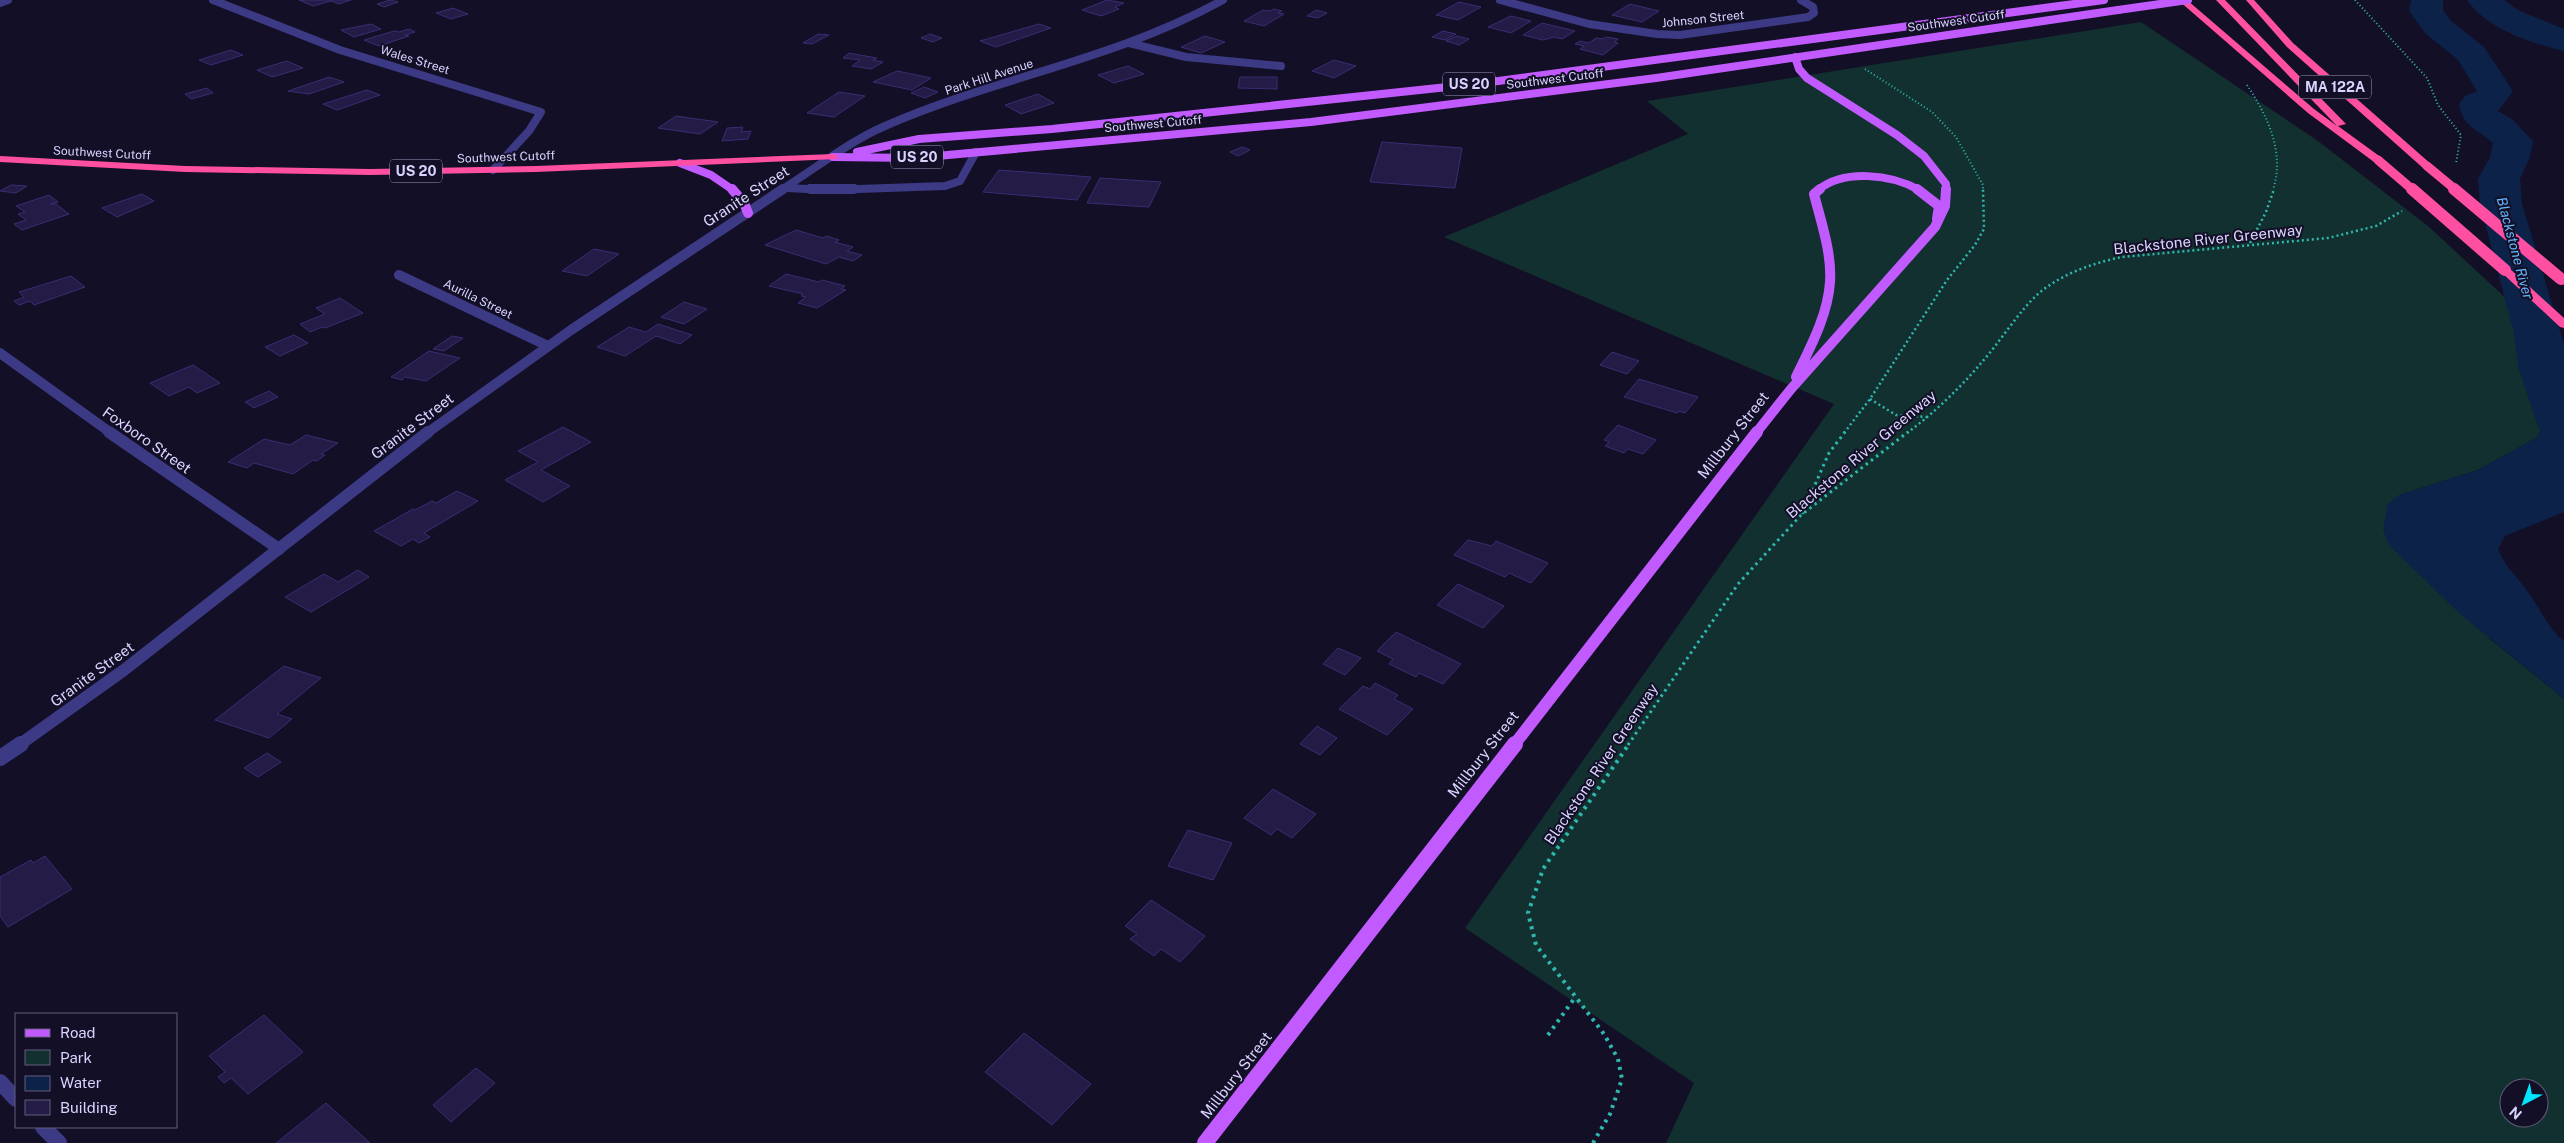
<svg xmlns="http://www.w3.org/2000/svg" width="2564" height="1143" viewBox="0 0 2564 1143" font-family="'Public Sans',sans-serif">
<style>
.green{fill:#12302f;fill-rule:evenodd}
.water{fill:#0c2248}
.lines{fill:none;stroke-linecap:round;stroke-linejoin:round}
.river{fill:#0c2248;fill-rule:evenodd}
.building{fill:#241b47;stroke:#3b2d73}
.path-far3{stroke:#2fb8b0;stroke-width:2;stroke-dasharray:1 2.5;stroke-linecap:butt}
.path-far2{stroke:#2fb8b0;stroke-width:2.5;stroke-dasharray:2 3;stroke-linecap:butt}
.path-far1{stroke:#2fb8b0;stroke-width:3;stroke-dasharray:2.5 4;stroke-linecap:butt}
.path{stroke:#2fb8b0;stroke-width:4;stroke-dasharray:3 5;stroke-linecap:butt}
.minor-far3{stroke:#3d3a85;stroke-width:8}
.minor-far2{stroke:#3d3a85;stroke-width:10}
.minor-far1{stroke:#3d3a85;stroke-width:12}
.minor{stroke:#3d3a85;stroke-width:16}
.major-far3{stroke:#c25bff;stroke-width:8}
.major-far2{stroke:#c25bff;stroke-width:10}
.major-far1{stroke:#c25bff;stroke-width:12}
.major{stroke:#c25bff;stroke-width:16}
.highway{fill:#ff4fa3;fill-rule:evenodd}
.major-bridge{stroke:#c25bff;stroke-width:8}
.highway-bridge-far1{stroke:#ff4fa3;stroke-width:9}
.highway-bridge{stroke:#ff4fa3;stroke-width:12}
.labels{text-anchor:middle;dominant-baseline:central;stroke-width:4;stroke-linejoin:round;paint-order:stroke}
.far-street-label{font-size:12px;fill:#d9d4ff;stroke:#130f26}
.shield{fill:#130f26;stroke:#9e99be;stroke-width:1}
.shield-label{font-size:14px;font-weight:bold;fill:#d9d4ff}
.far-water-label{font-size:14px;font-style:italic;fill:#62b6ff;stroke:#130f26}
.street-label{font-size:15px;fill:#d9d4ff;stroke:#130f26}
</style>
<rect width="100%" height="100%" fill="#130f26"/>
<path class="green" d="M 2141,22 L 2318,141 L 2428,226 L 2564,352 L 2564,411 L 2542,410 L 2538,412 C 2541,422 2543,429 2536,438 L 2478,470 L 2399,495 L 2489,638 L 2564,699 L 2564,1143 L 1666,1143 L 1694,1083 L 1465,928 L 1834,404 L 1444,237 L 1688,134 L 1647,101 ZM 2509,1088 L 2539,1088 L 2539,1118 L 2509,1118 Z"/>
<path class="water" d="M 2542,410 L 2564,411 L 2564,512 L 2505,536 L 2498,549 C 2506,568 2513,572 2525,588 C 2539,605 2546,627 2564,641 L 2564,699 L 2459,613 L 2389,545 L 2383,529 L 2388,504 L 2399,495 L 2478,470 L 2536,438 C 2543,429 2541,422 2538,412 Z"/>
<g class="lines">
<path class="river" d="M 2411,0 L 2443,0 L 2443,10 L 2450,20 L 2484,47 L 2513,91 L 2498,111 L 2512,119 L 2533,141 L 2530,157 L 2520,179 L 2522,204 L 2564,344 L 2564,442 L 2545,437 L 2538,426 L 2519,370 L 2513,330 L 2480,204 L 2478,179 L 2490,157 L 2493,143 C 2477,128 2463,128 2459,104 L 2465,96 L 2477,91 L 2458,60 L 2426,34 L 2409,11 Z
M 2467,0 L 2504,0 L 2518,10 L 2564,29 L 2564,51 C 2531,43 2487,29 2467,0 Z"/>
</g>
<path class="building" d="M 299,0 L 351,0 L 339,4 L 331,1 L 313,6 Z
M 390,0 L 398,2 L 384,7 L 377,4 Z
M 1107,0 L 1124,3 L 1115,7 L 1119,9 L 1101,16 L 1082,10 Z
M 1459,2 L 1481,7 L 1458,20 L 1436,15 Z
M 1630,4 L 1659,11 L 1642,22 L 1612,15 Z
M 453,8 L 468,14 L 451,19 L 436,13 Z
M 1274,9 L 1282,11 L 1278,13 L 1284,14 L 1264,26 L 1244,21 L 1263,10 L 1270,11 Z
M 1316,10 L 1327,13 L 1318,18 L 1307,16 Z
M 1511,16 L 1531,21 L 1511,33 L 1488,27 Z
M 1542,23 L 1575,31 L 1562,39 L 1554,37 L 1543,40 L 1523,35 Z
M 371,24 L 381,29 L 354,37 L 341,30 Z
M 1039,24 L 1051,28 L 996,47 L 980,41 Z
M 409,29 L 415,32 L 405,35 L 409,36 L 379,46 L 364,40 L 394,31 L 399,32 Z
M 1443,31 L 1456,34 L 1445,40 L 1432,37 Z
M 818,34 L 829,35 L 812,44 L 803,43 Z
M 930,34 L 942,38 L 933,42 L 921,38 Z
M 1205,36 L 1225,42 L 1201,53 L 1181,47 Z
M 1457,36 L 1469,39 L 1459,45 L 1446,41 Z
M 1606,37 L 1618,39 L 1614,42 L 1618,43 L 1603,55 L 1580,49 L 1584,46 L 1575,44 L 1580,41 L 1589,43 L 1596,38 L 1603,39 Z
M 231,50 L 243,55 L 211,65 L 199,60 Z
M 849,53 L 877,58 L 873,60 L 883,62 L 871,69 L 852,66 L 860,60 L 843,58 Z
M 1334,60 L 1356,66 L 1334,78 L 1312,71 Z
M 287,61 L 303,68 L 272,77 L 257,70 Z
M 1128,66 L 1144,74 L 1114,83 L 1098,75 Z
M 897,71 L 931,78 L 912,90 L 873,82 Z
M 329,77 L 344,82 L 309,94 L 288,91 Z
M 1240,77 L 1277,77 L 1277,89 L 1238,88 Z
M 924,87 L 938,92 L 925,98 L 911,93 Z
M 207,88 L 213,93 L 191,99 L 185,94 Z
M 367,90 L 380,95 L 337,110 L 323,104 Z
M 839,92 L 865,96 L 834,117 L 807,113 Z
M 1038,94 L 1054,103 L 1021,114 L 1005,105 Z
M 676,116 L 718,122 L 700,134 L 658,128 Z
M 743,127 L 741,132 L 751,131 L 748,139 L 722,141 L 727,128 Z
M 1382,142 L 1462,148 L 1455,188 L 1370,182 Z
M 1242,147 L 1250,150 L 1238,156 L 1230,152 Z
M 999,170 L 1091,177 L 1077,200 L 983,192 Z
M 1100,178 L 1161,182 L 1149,207 L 1087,203 Z
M 11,185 L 27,186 L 16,193 L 0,191 Z
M 142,194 L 154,201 L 117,217 L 102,208 Z
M 49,195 L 58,202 L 50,204 L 56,204 L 69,214 L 22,230 L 14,224 L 26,220 L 18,214 L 25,212 L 16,206 Z
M 796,230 L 823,238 L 827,236 L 839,240 L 835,242 L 853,247 L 847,251 L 862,255 L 853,261 L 839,257 L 826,264 L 765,245 Z
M 594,249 L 619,254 L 587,276 L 562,271 Z
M 786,274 L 819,282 L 822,280 L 845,286 L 841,289 L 846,290 L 817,308 L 798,303 L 806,297 L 801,296 L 803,294 L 769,286 Z
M 71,276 L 85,287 L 34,305 L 30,301 L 19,305 L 14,301 L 24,297 L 19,292 Z
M 340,298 L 363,313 L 325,328 L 322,327 L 310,332 L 300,324 L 325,314 L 316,308 Z
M 684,302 L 707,309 L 684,324 L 661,317 Z
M 658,324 L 692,335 L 680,344 L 656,336 L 625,356 L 597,347 L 629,327 L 646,332 Z
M 294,335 L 308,343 L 280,356 L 265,347 Z
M 452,336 L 463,338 L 444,351 L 433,349 Z
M 429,351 L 460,358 L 426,381 L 405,377 L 402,380 L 391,377 Z
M 1612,352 L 1639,361 L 1627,374 L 1600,365 Z
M 193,365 L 220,383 L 197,393 L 189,387 L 169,396 L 150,383 Z
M 1639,379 L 1698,397 L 1685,413 L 1679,411 L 1677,413 L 1624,397 Z
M 269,391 L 278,397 L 254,408 L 245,402 Z
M 1618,425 L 1656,440 L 1643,454 L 1628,449 L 1624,453 L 1605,446 L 1609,442 L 1604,440 Z
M 563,427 L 591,442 L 541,470 L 570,486 L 543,502 L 505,480 L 538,462 L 518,451 Z
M 306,435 L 338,443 L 321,454 L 325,455 L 317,461 L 313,460 L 293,474 L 254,463 L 247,468 L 228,462 L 264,439 L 290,445 Z
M 457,491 L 478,501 L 424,533 L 430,537 L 419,543 L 413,539 L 401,546 L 374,531 L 413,509 L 415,510 L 432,501 L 436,503 Z
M 1468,540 L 1492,546 L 1496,541 L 1548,563 L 1531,583 L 1509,573 L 1505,577 L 1454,555 Z
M 358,570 L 369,577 L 311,612 L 285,597 L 324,574 L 338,582 Z
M 1458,584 L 1504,606 L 1483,628 L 1437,605 Z
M 1396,632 L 1461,664 L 1443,684 L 1419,673 L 1416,677 L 1389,664 L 1393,659 L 1377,651 Z
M 1338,648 L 1361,658 L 1345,675 L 1323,664 Z
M 284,666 L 321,678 L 277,714 L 292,719 L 269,738 L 215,720 Z
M 1375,683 L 1398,695 L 1394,699 L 1413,709 L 1387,735 L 1339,709 L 1363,686 L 1370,689 Z
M 1317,726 L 1337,738 L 1320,755 L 1300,744 Z
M 267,753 L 281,762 L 258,777 L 244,768 Z
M 1273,789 L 1316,814 L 1292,838 L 1277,829 L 1271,835 L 1244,818 Z
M 1188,830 L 1232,843 L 1213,880 L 1168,866 Z
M 45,856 L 72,889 L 8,927 L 0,916 L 0,877 L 31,860 L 33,863 Z
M 1151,900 L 1205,936 L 1180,962 L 1161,949 L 1154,956 L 1130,939 L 1137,934 L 1125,926 Z
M 264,1015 L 303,1052 L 248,1094 L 231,1078 L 224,1083 L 218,1077 L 225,1072 L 209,1056 Z
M 1024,1033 L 1091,1084 L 1052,1125 L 985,1072 Z
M 476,1068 L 495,1083 L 451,1122 L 433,1105 Z
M 326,1103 L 370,1143 L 276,1143 Z"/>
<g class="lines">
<path class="path-far3" d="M 2355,0 L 2427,78 L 2438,105 L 2461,135 L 2456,163
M 1865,69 L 1932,112 L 1956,137 L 1983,185 L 1983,190
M 2247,85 C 2268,117 2285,152 2273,190"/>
<path class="path-far2" d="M 2250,243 L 2266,212 L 2274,189
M 1870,399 L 1896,415 L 1927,417
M 1844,433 L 1870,399 L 1947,280 L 1975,245 L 1984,229 L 1983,189
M 1907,433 C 1934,413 1960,388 1982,362 C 2000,342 2019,311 2038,294 C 2061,274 2093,263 2122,257 L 2328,238 L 2376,226 L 2402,211"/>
<path class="path-far1" d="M 1802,514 L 1829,453 L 1845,432
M 1628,745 L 1738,584 L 1801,515 L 1908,432"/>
<path class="path" d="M 1548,1035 L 1576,996
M 1593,1143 L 1610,1114 L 1622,1079 L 1618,1059 L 1604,1034 L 1536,945 L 1528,913 L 1543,869 L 1629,744"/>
<path class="minor-far3" d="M 213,0 L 340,50 L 541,112 L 529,131 L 493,170
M 1500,0 L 1589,24 L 1657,34 L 1680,35 L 1808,17 L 1814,13 L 1813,7 L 1801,0
M 0,3 L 8,0
M 1129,43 L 1186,57 L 1281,66
M 786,188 L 829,190 L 945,186 L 960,181 L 976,152
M 781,190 C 815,169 848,142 885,126 C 997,77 1114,60 1223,0"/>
<path class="minor-far2" d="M 810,189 L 854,189
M 399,275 L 548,346
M 0,353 L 111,433
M 427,433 L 571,330 L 783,189"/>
<path class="minor-far1" d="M 109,432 L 279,549
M 19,745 L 124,670 L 428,432"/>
<path class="minor" d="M 0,758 L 21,744
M 0,1082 L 16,1099
M 43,1127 L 59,1143"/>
<path class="major-far3" d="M 1795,57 L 1799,69 L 1807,78 L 1897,135 L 1924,156 L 1946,184 L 1946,190
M 857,152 L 919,139 L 1052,129 L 1476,84 L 2104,0
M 833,157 L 915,158 L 1311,122 L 1656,78 L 2118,10
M 680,163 L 711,175 L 733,190
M 1818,190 C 1844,169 1891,174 1919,190"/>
<path class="major-far2" d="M 732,189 L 744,203 L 748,213
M 1917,189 L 1939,206 L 1937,219
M 1796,377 C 1810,348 1828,315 1830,282 C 1832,253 1821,222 1814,194 L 1820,189
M 1756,433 L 1791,389 L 1935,227 L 1945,206 L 1946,189"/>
<path class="major-far1" d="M 1514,745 L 1757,432"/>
<path class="major" d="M 1205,1143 L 1515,744"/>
<path class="highway" d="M 2178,0 L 2187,0 L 2314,109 L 2337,126 L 2216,0 L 2225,0 L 2346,124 L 2338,126 L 2382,158 L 2382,162 L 2374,162 L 2308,113 Z
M 2246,0 L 2254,0 L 2293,43 L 2431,164 L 2431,168 L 2423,168 L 2287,47 Z
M 833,154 L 838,157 L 837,159 L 536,172 L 370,175 L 185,172 L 0,162 L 0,156 L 185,166 L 370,169 L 536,166 Z
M 2505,267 L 2509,268 L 2564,318 L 2564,328 L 2560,327 L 2501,272 L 2499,270 Z"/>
<path class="major-bridge" d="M 2118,10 L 2188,0"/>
<path class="highway-bridge-far1" d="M 2378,160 L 2413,190
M 2427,166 L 2456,190"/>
<path class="highway-bridge" d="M 2412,189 L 2505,270
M 2454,189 L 2561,279"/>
</g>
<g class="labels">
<g class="far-street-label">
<text transform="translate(1703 19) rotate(-6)">Johnson Street</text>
<text transform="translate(1956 21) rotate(-8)">Southwest Cutoff</text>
<text transform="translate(415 60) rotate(17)">Wales Street</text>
<text transform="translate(989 77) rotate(-18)">Park Hill Avenue</text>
<text transform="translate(1555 79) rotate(-7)">Southwest Cutoff</text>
<text transform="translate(1153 124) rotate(-5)">Southwest Cutoff</text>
<text transform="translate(102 153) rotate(3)">Southwest Cutoff</text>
<text transform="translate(506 157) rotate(-2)">Southwest Cutoff</text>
<text transform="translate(478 299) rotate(26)">Aurilla Street</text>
</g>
<g class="shield">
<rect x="1443" y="72.5" width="52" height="23" rx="4"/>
<rect x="2299" y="75.5" width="72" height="23" rx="4"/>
<rect x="891" y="145.5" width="52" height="23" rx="4"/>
<rect x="390" y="159.5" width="52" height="23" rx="4"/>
</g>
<g class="shield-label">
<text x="1469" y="84">US 20</text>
<text x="2335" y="87">MA 122A</text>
<text x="917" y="157">US 20</text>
<text x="416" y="171">US 20</text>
</g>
<g class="far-water-label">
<text transform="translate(2515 248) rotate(75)">Blackstone River</text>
</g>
<g class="street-label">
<text transform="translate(746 196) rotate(-33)">Granite Street</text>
<text transform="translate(2208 239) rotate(-6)">Blackstone River Greenway</text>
<text transform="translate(412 426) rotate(-37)">Granite Street</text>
<text transform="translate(1733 435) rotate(-52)">Millbury Street</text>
<text transform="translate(147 440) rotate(35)">Foxboro Street</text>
<text transform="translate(1861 454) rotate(-40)">Blackstone River Greenway</text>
<text transform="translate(92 674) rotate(-36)">Granite Street</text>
<text transform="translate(1483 754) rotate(-52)">Millbury Street</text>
<text transform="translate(1601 764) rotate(-56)">Blackstone River Greenway</text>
<text transform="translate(1236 1075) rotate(-52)">Millbury Street</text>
</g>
</g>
<rect x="15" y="1013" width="162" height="115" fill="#130f26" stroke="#625e7d"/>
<rect x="25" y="1029" width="25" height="8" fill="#c25bff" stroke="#625e7d"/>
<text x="60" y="1038" font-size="15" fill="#d9d4ff">Road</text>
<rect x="25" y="1050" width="25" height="15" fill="#12302f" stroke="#625e7d"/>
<text x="60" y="1063" font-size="15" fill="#d9d4ff">Park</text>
<rect x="25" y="1076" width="25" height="15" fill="#0c2248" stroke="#625e7d"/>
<text x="60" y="1088" font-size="15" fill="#d9d4ff">Water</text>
<rect x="25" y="1100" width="25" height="15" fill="#241b47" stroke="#625e7d"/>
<text x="60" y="1113" font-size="15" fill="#d9d4ff">Building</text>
<g transform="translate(2524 1103) rotate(221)"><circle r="24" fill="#130f26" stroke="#625e7d"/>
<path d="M0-4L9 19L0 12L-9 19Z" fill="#00e5ff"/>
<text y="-8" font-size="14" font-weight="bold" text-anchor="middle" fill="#d9d4ff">N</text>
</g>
</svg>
